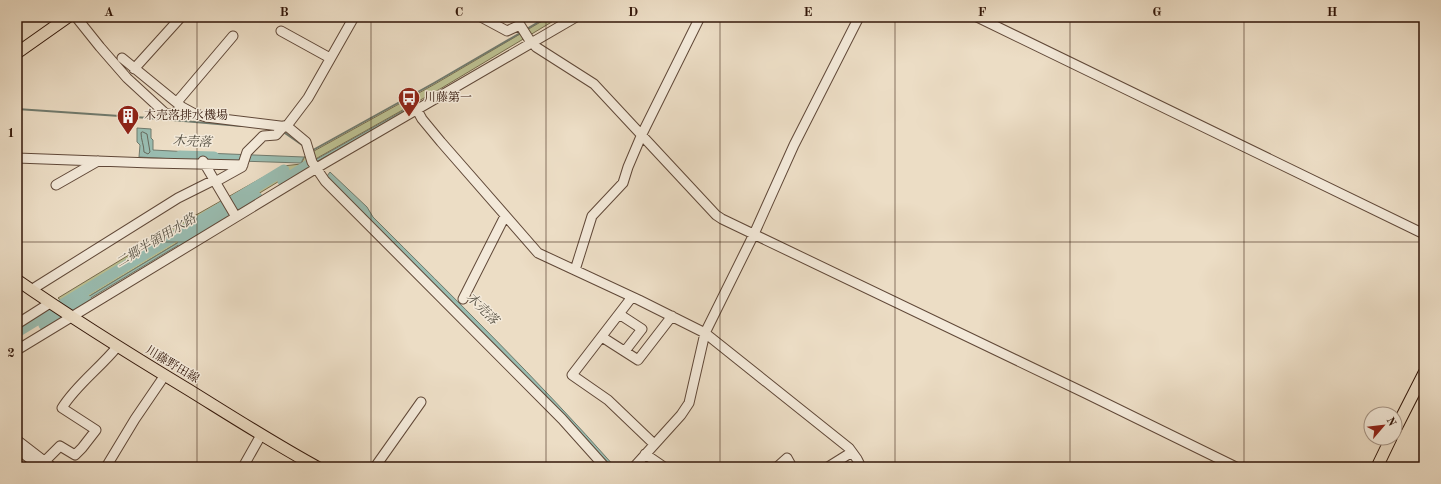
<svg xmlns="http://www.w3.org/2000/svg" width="1441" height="484" viewBox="0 0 1441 484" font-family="'Old Standard TT','Noto Serif JP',serif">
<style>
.green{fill:#bcc091;stroke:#776b4d}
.water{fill:#99bcb0;stroke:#707a6d}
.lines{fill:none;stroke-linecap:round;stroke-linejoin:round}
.shore{stroke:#66695c;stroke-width:1}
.stream{stroke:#707a6d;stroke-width:2}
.river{stroke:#99bcb0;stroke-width:11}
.minor-casing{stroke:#604838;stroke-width:11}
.major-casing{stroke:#321609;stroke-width:13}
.minor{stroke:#f3e9d9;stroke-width:9}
.major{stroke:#ecddc5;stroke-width:11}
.grid{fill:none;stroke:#321609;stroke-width:1;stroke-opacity:0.55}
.labels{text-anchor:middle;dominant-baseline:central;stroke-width:3;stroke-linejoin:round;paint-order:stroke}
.poi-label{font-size:12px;fill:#321609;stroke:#f3e9d9;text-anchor:start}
.street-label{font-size:12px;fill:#321609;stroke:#f3e9d9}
.water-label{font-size:13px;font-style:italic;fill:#565043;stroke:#f3e9d9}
.neatline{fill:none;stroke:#321609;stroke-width:1.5}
.grid-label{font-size:13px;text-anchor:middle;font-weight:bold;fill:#321609}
</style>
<rect width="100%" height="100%" fill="#ecddc5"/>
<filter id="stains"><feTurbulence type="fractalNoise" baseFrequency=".005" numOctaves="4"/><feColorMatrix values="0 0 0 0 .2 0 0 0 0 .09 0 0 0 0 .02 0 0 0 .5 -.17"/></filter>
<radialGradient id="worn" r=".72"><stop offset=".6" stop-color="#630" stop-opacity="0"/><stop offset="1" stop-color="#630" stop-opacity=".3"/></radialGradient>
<path class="green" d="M 549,17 L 560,17 L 440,89 L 319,157 L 70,308 L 58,298 L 180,224 L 283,166 L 301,164 L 305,156 L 314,151 L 435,84 Z"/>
<path class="water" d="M 413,105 L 414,107 L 316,162 L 315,160 Z
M 137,128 L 151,129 L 151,138 L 153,140 L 153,150 L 191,152 L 194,158 L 193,160 L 139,157 L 140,145 L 137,142 Z
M 204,153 L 304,157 L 301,163 L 208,160 Z
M 330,172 L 367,207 L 373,217 C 455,299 538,380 615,467 L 609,467 C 565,417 520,369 473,323 C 424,274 374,227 327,176 Z
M 194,233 L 195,235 L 74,308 L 73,306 Z"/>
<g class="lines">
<path class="shore" d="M 143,132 L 147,134 L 150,152 L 148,154 L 144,152 C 144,145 141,140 141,133 Z"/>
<path class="stream" d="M 525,30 L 547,17
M 17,109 L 149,118 L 241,126
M 282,131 L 305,147
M 311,149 L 313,150 L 434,83 L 522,32"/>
<path class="river" d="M 180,156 L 214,157
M 283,181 L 310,164
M 233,201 L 284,170
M 183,242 L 257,197
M 44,325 L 86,300
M 17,332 L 224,206"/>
<g class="minor-casing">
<path id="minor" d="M 76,17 L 100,47 L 127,78 L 165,113 C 173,116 176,112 182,107
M 481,17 L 507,31 L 520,25 L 532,44
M 977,17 L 1424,234
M 281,31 L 330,58
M 533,43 L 536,47 L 594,84 L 716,215 L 722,219 L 1085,393 L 1236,467
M 122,58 L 182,107 L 193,113 L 206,117 L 288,127 L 306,142 L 312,162 L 325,181 L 562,419 L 605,467
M 134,69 L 181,17
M 177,102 L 233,36
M 417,110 L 422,119 L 441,142 L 538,253 L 639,300 L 705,333 L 849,448 L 857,459 L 861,467
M 286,127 L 308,98 L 354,17
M 17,158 L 151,163 L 243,165
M 203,161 L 236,217
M 215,182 L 242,167 L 247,152 L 263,136 L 276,135 L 284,126
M 56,185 L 98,161
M 575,270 L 592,216 L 623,183 L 628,167 L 642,134 L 700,17
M 31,290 L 178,198 L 214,180
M 632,297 L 572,375 L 608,400 L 654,444
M 463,299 L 505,216
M 619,314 L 642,329 L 625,351
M 17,324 L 50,303
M 602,337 L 638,360 L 672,316
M 17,350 L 325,163 L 576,17
M 17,440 L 52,467
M 17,449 L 41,467
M 645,454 L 664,467
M 40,466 L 60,446 L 75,455 L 82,448 L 96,430 L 62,408 C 76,385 100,368 117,347
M 106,467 L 135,419 L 165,375
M 243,467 L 261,435
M 375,467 L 421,402
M 634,467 L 681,415 L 689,403 L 705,333 L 754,234 L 794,145 L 859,17
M 777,467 L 787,458 L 792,467
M 828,467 L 852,452"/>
</g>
<g class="major-casing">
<path id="major" d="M 17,53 L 68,17
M 17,280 C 73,319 131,355 189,390 C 231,416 273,443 317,467
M 1395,430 L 1424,373
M 1377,467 L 1391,438"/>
</g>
<use href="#minor" class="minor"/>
<use href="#major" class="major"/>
</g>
<path class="grid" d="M 197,17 L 197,467M 371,17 L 371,467M 546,17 L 546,467M 720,17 L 720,467M 895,17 L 895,467M 1070,17 L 1070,467M 1244,17 L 1244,467M 17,242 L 1424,242"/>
<defs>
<g id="bus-pin" transform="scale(1.15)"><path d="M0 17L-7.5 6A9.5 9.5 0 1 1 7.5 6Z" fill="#8f2418" stroke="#f3e9d9"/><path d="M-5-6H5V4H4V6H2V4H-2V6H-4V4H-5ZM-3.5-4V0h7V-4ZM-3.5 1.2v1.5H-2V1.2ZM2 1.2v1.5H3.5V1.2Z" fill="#fff"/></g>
<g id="building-pin" transform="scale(1.15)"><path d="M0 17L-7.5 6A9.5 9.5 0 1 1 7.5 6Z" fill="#8f2418" stroke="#f3e9d9"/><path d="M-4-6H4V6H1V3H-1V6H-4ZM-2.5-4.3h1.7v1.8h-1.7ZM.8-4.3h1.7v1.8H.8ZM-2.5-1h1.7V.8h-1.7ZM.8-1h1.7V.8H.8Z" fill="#fff"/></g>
</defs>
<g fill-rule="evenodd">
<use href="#bus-pin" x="409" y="98"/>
<use href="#building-pin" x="128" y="116"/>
</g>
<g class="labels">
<g class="poi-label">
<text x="424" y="98">川藤第一</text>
<text x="144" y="116">木売落排水機場</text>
</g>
<g class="street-label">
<text transform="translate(172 365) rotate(31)">川藤野田線</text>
</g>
<g class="water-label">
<text transform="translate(192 142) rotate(3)">木売落</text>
<text transform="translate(156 241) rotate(-31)">二郷半領用水路</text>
<text transform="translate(482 309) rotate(45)">木売落</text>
</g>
</g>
<rect width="1441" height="484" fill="none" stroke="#ecddc5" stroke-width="44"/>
<g transform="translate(1383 426) rotate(62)"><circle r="19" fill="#f3e9d9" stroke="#a69586"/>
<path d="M0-3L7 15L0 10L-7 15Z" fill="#8f2418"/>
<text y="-6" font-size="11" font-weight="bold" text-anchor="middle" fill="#321609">N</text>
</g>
<rect x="22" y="22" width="1397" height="440" class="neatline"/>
<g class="grid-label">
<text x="109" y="16">A</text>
<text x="284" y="16">B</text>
<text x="459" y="16">C</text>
<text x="633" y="16">D</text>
<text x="808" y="16">E</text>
<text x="982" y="16">F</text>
<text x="1157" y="16">G</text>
<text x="1332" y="16">H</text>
<text x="11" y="137">1</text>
<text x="11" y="357">2</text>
</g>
<rect width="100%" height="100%" filter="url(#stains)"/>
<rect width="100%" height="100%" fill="url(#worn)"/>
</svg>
